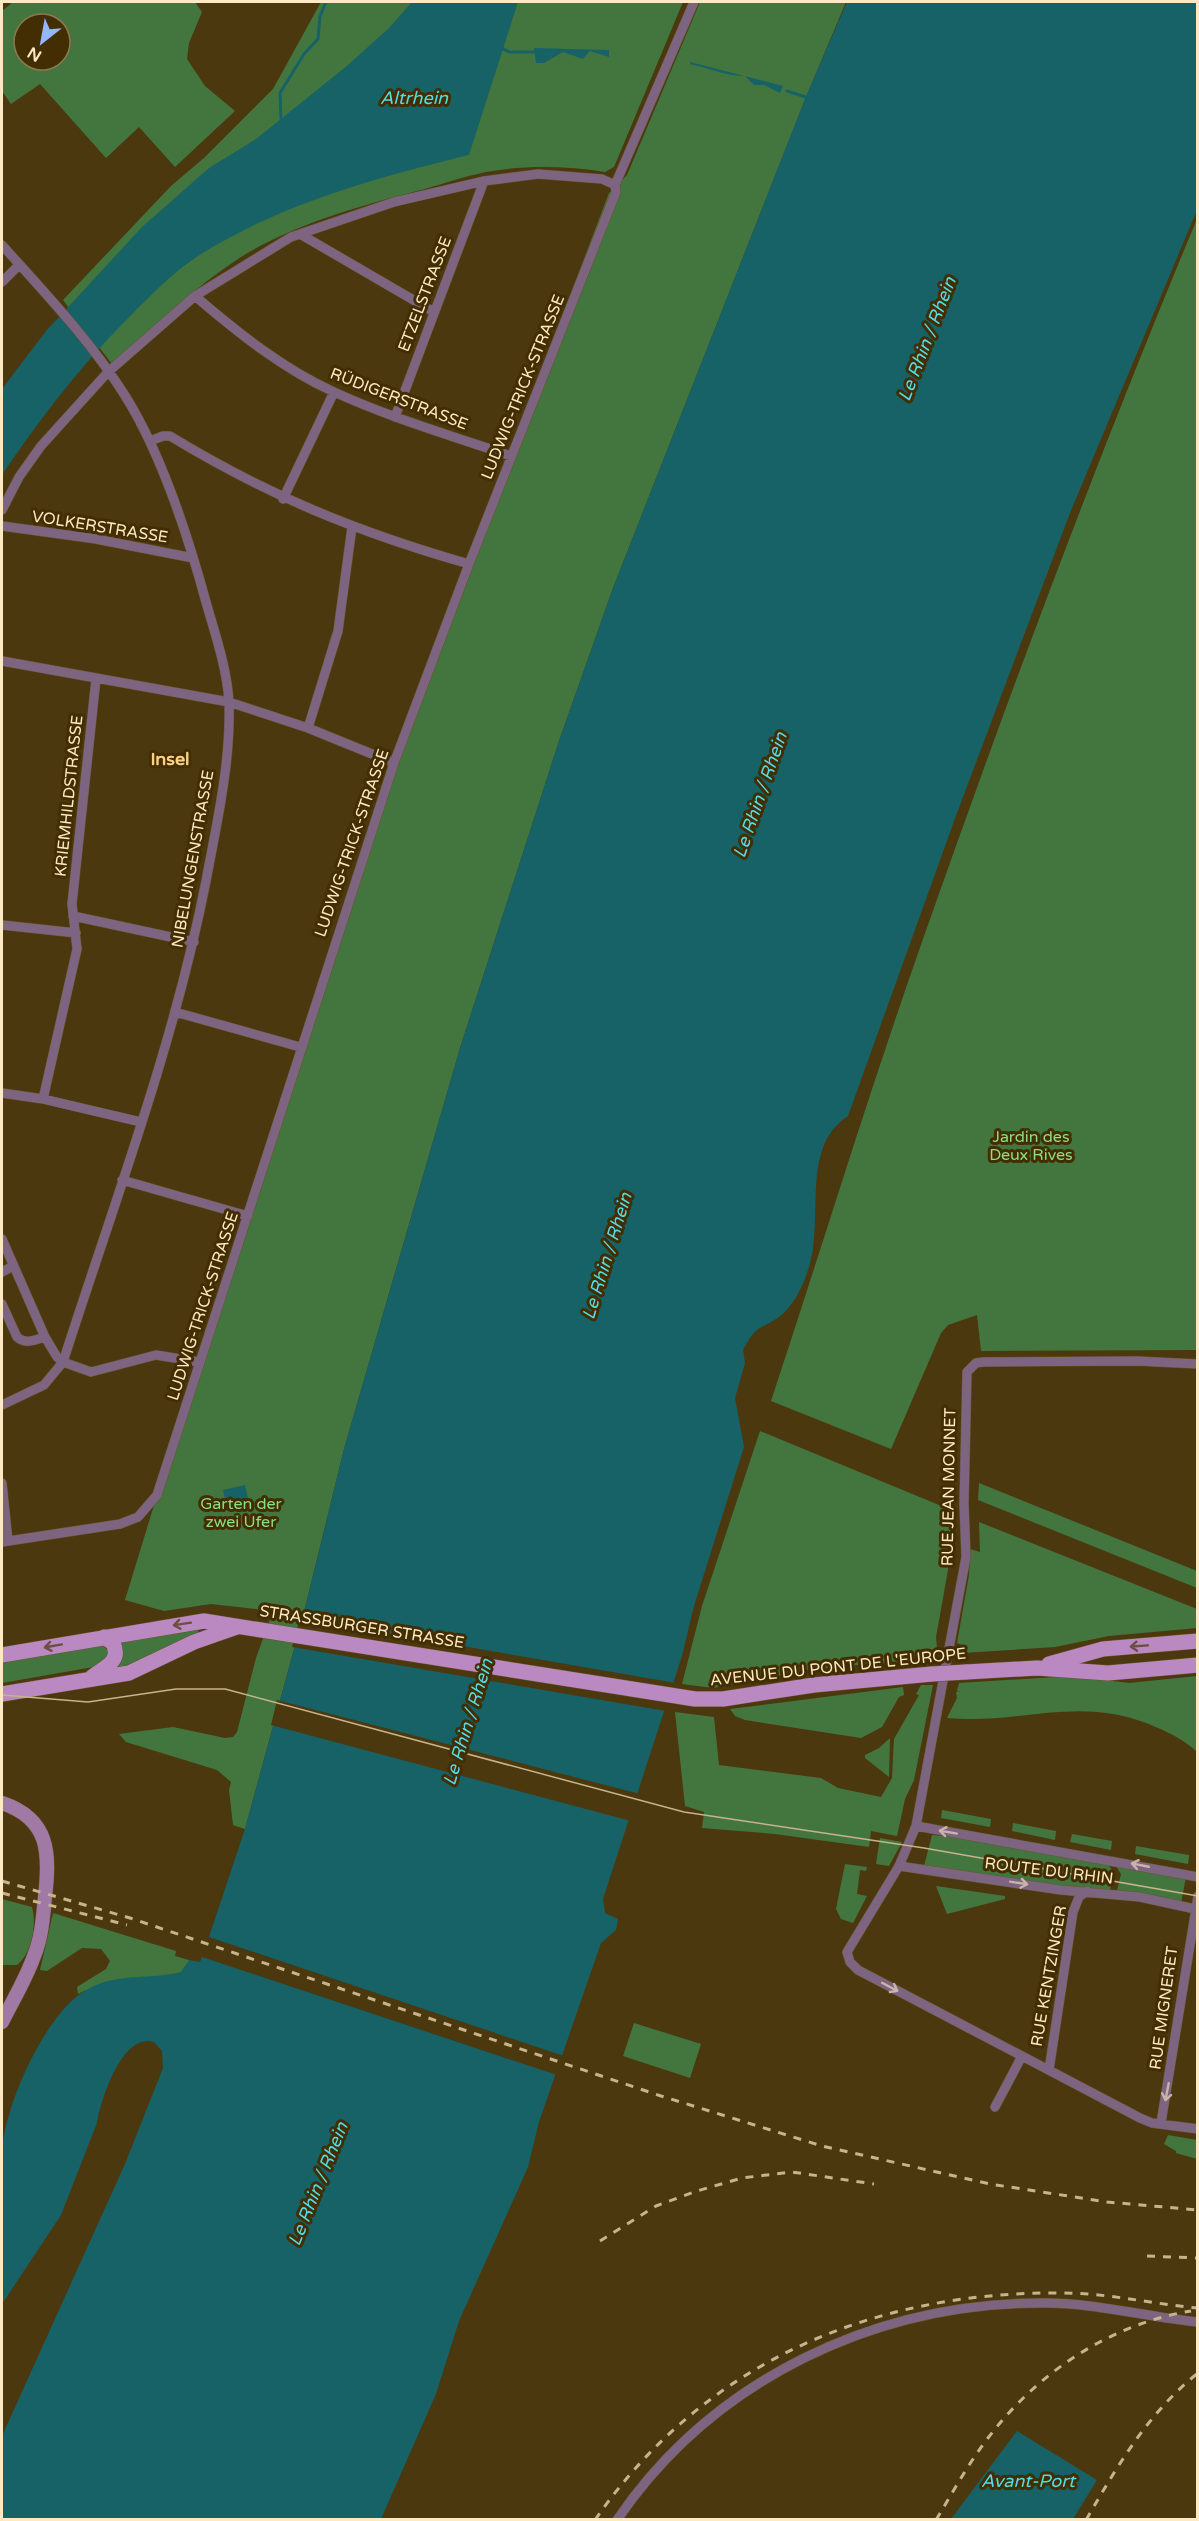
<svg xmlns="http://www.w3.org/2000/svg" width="1199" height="2521" viewBox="0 0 1199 2521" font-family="'Varela Round',sans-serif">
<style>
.green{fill:#43763f;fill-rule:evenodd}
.water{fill:#166267}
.pier{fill:#4c380e}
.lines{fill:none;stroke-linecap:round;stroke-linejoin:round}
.stream{stroke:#166267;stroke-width:3}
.street-casing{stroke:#68542b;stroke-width:10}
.secondary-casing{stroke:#68542b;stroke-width:15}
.primary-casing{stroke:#68542b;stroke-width:16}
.street{stroke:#7d6480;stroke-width:9}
.secondary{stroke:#a079a5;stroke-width:14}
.primary{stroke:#bb89c2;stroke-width:15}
.tram{stroke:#c7b38c;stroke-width:1.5}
.rail{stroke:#c7b38c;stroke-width:3;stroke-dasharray:8 8;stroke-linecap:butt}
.primary-bridge-casing{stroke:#68542b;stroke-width:16;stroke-linecap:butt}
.primary-bridge{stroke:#bb89c2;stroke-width:15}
.oneway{stroke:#6c4e45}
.oneway2{stroke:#cab4a9}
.labels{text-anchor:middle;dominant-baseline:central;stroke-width:6;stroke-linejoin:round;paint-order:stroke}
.street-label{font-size:16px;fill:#fde9c4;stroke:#422e02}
.park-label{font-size:16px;fill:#8bdd84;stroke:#422e02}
.water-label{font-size:18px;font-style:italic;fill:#52dbe6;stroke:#422e02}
.neighbourhood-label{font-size:18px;font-weight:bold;fill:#fad184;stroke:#422e02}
</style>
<rect width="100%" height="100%" fill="#4c380e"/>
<path class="green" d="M 13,2 L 195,2 L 202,12 L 189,43 L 187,59 L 205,86 L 235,111 L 175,167 L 139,127 L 106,158 L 40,84 L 11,104 L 2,91 L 2,11 ZM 24,24 L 60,24 L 60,60 L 24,60 Z
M 321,2 L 683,2 L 614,167 L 605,172 C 568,166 523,165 486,172 C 466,176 445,183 425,189 C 363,205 296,223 241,257 C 193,288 153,326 115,368 L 63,300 L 171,186 L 205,157 L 273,89 Z
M 700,2 L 846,2 L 806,97 L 613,588 L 559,741 L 460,1048 L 344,1449 L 303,1616 L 245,1829 L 233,1825 L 229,1790 L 231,1782 L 217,1770 L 126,1742 L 119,1734 L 173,1727 L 225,1738 L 233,1737 L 237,1732 L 256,1658 L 273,1611 L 211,1604 L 164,1611 L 125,1600 L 215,1306 L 303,1041 L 465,572 L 609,193 L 627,175 Z
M 1197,219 L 1197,1350 L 981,1351 L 977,1315 L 948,1325 L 941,1333 L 891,1449 L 771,1401 C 822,1247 869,1092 923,939 C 1008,697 1098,456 1197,219 Z
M 760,1431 L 951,1510 L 951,1553 L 936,1637 L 937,1648 L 934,1658 L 813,1669 L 713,1688 L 682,1684 L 702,1606 Z
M 979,1483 L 1197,1571 L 1197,1588 L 978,1500 Z
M 979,1522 L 1197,1609 L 1197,1628 L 1109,1636 L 1055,1647 L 963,1653 L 966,1647 L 957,1643 L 969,1575 L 970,1549 L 980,1552 Z
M 197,1628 L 199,1633 L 151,1657 L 118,1668 L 122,1656 L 119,1641 Z
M 100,1643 L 110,1652 L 99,1666 L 2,1683 L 2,1664 L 11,1659 Z
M 1072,1676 L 1129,1683 L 1197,1676 L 1197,1752 C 1187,1742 1172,1734 1158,1728 C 1082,1693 1023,1725 947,1718 L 957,1698 L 956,1692 L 960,1691 L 957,1691 L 959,1683 Z
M 921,1685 L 933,1685 L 914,1780 L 905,1799 L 897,1836 L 871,1831 L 869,1847 L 775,1834 L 702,1828 L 704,1812 L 685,1806 L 675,1712 L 714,1717 L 719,1765 L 821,1778 L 838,1788 L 881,1797 L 892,1778 L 894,1739 L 919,1695 L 916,1694 Z
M 903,1687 L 904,1695 L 899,1697 L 882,1727 L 861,1738 L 745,1720 L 735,1716 L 730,1709 Z
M 890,1738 L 889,1777 L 865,1758 L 865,1755 L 879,1748 Z
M 942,1810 L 991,1819 L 990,1827 L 941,1818 Z
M 1013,1823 L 1056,1831 L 1055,1840 L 1012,1831 Z
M 1072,1834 L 1112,1841 L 1111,1850 L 1070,1842 Z
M 932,1835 L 990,1840 L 1107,1863 L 1114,1873 L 1110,1890 L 1063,1887 L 924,1866 Z
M 880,1838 L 902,1842 L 889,1866 L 876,1864 Z
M 1136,1846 L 1189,1855 L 1188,1864 L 1135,1854 Z
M 1114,1863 L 1186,1877 L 1181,1903 L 1117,1891 L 1121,1874 Z
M 845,1864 L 867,1867 L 866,1871 L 860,1870 L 857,1894 L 867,1896 L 853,1923 L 841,1919 L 836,1909 Z
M 936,1886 L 1005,1896 L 1005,1899 L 947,1914 Z
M 2,1899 L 32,1907 C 37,1925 32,1953 17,1965 L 2,1965 Z
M 53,1913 L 176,1951 L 175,1956 L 189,1960 C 188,1965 187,1969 182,1972 C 153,1987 110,1977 78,1994 L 77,1987 L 106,1969 L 110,1961 L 101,1949 L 82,1948 L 47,1971 L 40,1970 Z
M 634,2023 L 701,2044 L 690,2078 L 623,2056 Z
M 1168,2135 L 1197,2140 L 1197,2159 L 1176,2153 L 1176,2151 L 1164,2144 Z"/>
<path class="water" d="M 412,2 L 518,2 L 469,155 C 378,177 281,204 201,254 C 177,269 156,290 136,310 C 83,363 44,413 2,475 L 2,389 L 46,331 L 142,227 L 209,168 L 256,139 L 348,65 L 389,28 Z
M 847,2 L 1197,2 L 1197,210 L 1070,513 L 957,813 L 848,1116 C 805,1144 820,1203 813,1248 C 810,1271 798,1303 779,1317 C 757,1332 758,1323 743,1350 L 745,1363 L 735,1398 L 744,1447 L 694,1606 L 682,1656 L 603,1899 L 605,1913 L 618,1919 L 616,1930 L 601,1943 L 539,2122 L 528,2167 L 459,2321 L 436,2394 L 381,2519 L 2,2519 L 2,2436 L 125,2164 L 163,2068 L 162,2051 L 154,2042 C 122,2032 101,2100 97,2123 L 61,2215 L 2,2304 C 2,2253 0,2200 2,2149 C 6,2103 46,2011 88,1989 C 119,1972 152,1980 181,1972 L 189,1960 L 200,1962 L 204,1952 L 245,1829 L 303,1616 L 344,1449 L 460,1048 L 559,741 L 613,588 L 807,94 Z
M 534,48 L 609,50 L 609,57 L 590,51 L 583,59 L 563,52 L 544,63 L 536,63 Z
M 690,62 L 783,86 L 780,93 L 764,85 L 754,85 L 745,76 C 725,76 709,68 690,64 Z
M 245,1485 L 250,1507 L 228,1511 L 223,1490 Z
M 1017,2431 L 1097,2480 L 1073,2519 L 951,2519 Z"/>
<path class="pier" d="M 300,1618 L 676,1683 L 666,1711 L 292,1647 Z
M 277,1700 L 640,1794 L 631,1821 L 271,1725 Z
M 206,1936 L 567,2057 L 560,2076 L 199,1956 Z"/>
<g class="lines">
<path class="stream" d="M 503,49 L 510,52 L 535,52
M 787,91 L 806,97
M 281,119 L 280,93 L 304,54 L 318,39 L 320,16 L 326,2"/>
<g class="street-casing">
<path id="street" d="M 615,185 L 694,2
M 300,234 L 434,312
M 2,245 C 44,292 90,340 124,394 C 161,452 188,536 206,602 C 215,634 227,668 229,702 C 231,762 217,822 206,881 C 174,1045 114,1203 63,1362 L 44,1385 L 2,1405
M 2,282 L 19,265
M 195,296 C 237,332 283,369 334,392 C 391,418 452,436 511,456
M 395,417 L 484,181
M 150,441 L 163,436 L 170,436 C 269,496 357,532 469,564
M 283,499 L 334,392
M 2,510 L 19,477 L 41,446 L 108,372 L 195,296 L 291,237 L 394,202 L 484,181 L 538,174 L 602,179 L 615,185
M 2,526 L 96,539 L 193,558
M 2,661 L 229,702 L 308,728 L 394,763
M 308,728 L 338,631 L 352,527
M 73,916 L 194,942
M 2,925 L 76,933
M 175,1012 L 300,1047
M 2,1093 L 43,1099 L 141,1122
M 43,1099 L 77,949 L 72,904 L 96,679
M 122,1180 L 248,1216
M 2,1239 L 45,1337 L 57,1357 L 63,1362 L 91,1372 L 156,1355 L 199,1362
M 2,1272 L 13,1266
M 2,1304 L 17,1337 C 26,1345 34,1340 45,1337
M 1198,1364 L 1137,1361 L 983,1362 L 976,1363 L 967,1372 L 964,1504 L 966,1557 L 916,1826 L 899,1866 L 847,1952 L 850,1962 L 858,1970 L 1140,2118 L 1152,2123 L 1198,2129
M 2,1483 L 8,1541
M 2,1542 L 120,1524 L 138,1517 L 157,1495 L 394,763 L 469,564 L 616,192 L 615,185
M 916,1826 L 1198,1877
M 899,1866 L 1061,1890 L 1140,1897 L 1195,1909
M 1049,2070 L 1073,1912 L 1079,1897 L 1087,1891
M 995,2107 L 1022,2056
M 1161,2123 L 1198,1896
M 617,2520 C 713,2379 876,2302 1045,2303 C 1097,2303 1146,2317 1198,2322"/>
</g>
<g class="secondary-casing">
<path id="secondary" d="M 2,1803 C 50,1819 50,1854 45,1897 C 43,1916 42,1937 34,1956 C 26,1979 13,2000 2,2022"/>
</g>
<g class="primary-casing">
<path id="primary" d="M 2,1655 L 204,1621 L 695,1699 L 723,1699 L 814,1685 L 932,1674
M 1049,1664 L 1103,1649 L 1198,1641
M 966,1672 L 1037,1668 L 1108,1673 L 1198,1665
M 92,1677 C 104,1667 122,1662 113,1643 L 104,1637
M 2,1694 L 129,1673 L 194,1642 L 237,1627"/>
</g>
<use href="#street" class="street"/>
<use href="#secondary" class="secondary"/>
<use href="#primary" class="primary"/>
<path class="tram" d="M 2,1695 L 88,1702 L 176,1689 L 225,1689 L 684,1812 L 924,1848 L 1198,1896"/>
<path class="rail" d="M 2,1881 L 130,1918 L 661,2096 L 822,2146 L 990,2184 L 1107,2202 L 1198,2210
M 2,1893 L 127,1925
M 600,2241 L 656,2206 L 697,2191 L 742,2178 L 792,2172 L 874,2184
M 1147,2256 L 1198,2258
M 595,2520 C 704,2362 874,2291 1062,2293 C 1108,2293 1152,2304 1198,2308
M 936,2520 C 953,2492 968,2464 988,2438 C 1037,2373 1110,2324 1191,2311
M 1086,2520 C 1118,2465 1148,2413 1198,2373"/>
<g class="primary-bridge-casing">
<path id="primary-bridge" d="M 932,1674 L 966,1672"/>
</g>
<use href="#primary-bridge" class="primary-bridge"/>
</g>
<defs><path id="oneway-shaft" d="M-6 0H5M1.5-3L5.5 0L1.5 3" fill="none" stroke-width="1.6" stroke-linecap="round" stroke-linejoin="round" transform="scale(1.5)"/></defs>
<g class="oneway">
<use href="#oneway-shaft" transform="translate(182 1624) rotate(171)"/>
<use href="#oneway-shaft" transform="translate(53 1646) rotate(170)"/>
<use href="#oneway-shaft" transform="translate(1139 1646) rotate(176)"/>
</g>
<g class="oneway2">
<use href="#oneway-shaft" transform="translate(948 1832) rotate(-170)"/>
<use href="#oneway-shaft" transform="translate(1140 1865) rotate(-169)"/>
<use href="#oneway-shaft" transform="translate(1019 1883) rotate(9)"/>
<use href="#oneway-shaft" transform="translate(890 1987) rotate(28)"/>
<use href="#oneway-shaft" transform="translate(1167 2092) rotate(101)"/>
</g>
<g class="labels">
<g class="street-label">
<text transform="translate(425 294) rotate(-69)">ETZELSTRASSE</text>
<text transform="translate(523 387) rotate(-68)">LUDWIG-TRICK-STRASSE</text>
<text transform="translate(399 399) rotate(21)">RÜDIGERSTRASSE</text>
<text transform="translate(100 527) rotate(9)">VOLKERSTRASSE</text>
<text transform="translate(69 796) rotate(-84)">KRIEMHILDSTRASSE</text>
<text transform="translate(352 843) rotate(-71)">LUDWIG-TRICK-STRASSE</text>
<text transform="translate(193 859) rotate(-80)">NIBELUNGENSTRASSE</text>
<text transform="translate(203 1306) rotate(-72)">LUDWIG-TRICK-STRASSE</text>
<text transform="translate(949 1487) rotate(-89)">RUE JEAN MONNET</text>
<text transform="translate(362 1627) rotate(9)">STRASSBURGER STRASSE</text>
<text transform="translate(838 1667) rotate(-6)">AVENUE DU PONT DE L'EUROPE</text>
<text transform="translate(1049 1871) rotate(7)">ROUTE DU RHIN</text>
<text transform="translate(1049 1976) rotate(-80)">RUE KENTZINGER</text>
<text transform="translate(1164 2008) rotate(-82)">RUE MIGNERET</text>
</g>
<g class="park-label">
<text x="1031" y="1137">Jardin des<tspan x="1031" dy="18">Deux Rives</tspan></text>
<text x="241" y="1504">Garten der<tspan x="241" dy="18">zwei Ufer</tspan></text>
</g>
<g class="water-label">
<text x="414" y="98">Altrhein</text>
<text transform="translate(927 339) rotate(-69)">Le Rhin / Rhein</text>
<text transform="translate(760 795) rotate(-71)">Le Rhin / Rhein</text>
<text transform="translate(607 1256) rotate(-73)">Le Rhin / Rhein</text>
<text transform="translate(468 1722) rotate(-73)">Le Rhin / Rhein</text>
<text transform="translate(318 2184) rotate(-68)">Le Rhin / Rhein</text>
<text x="1028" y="2481">Avant-Port</text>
</g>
<g class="neighbourhood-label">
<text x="170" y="759">Insel</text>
</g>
</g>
<rect width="1199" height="2521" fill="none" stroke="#fde9c4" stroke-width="6"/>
<g transform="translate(42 42) rotate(211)"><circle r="28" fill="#422e02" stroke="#8d7950" stroke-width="1.5"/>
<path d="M0-4.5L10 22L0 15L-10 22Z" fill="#92b7fd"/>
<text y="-9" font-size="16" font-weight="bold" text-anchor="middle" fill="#fde9c4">N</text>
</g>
</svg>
